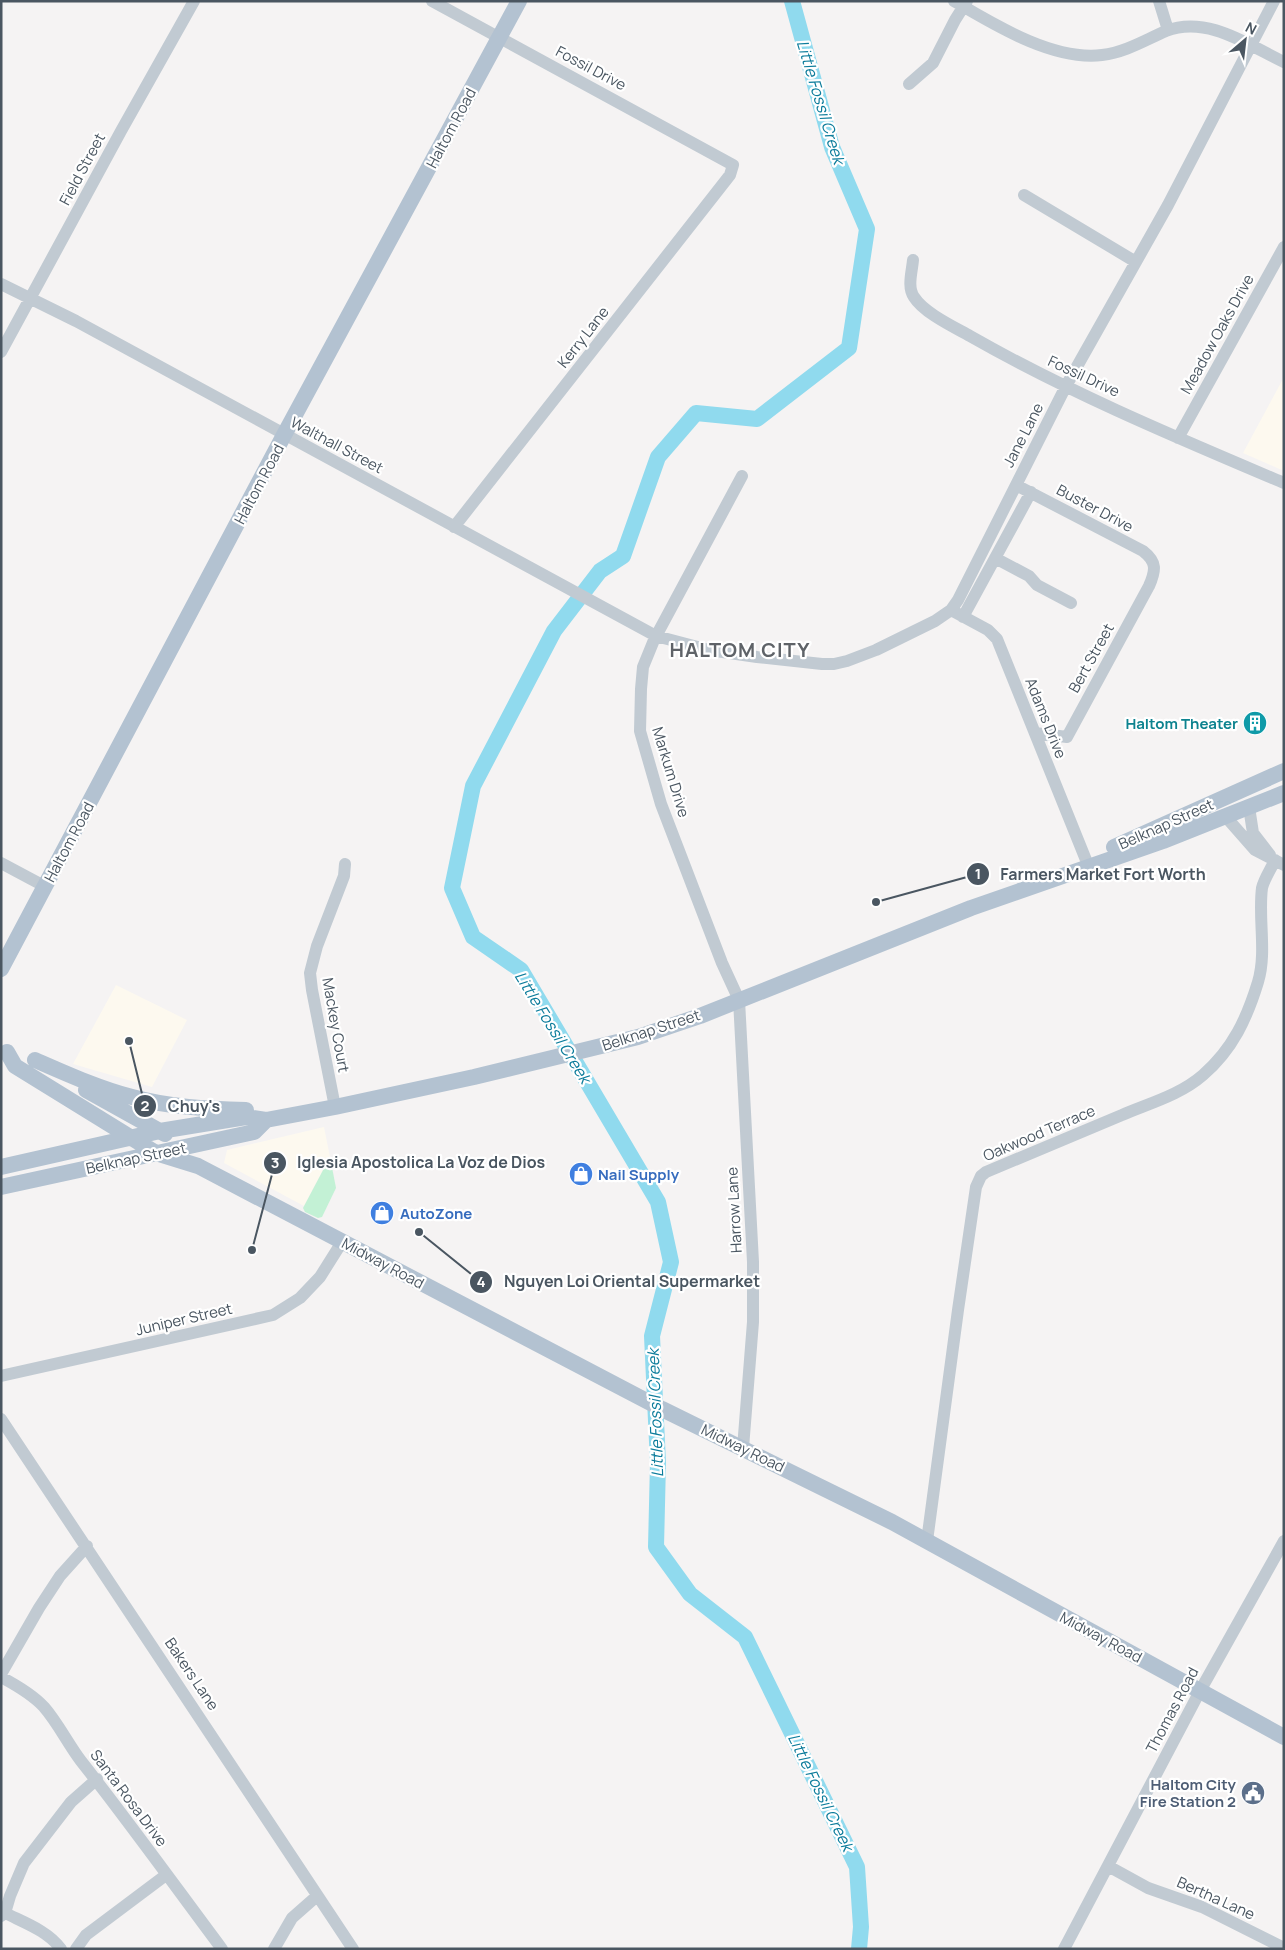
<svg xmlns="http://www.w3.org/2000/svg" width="1285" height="1950" viewBox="0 0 1285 1950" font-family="Manrope,sans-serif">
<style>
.commercial{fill:#fdf9ef}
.green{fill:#c3f1d5}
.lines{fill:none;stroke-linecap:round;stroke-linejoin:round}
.river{stroke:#90daee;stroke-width:16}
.minor{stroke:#c1cad2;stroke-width:12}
.major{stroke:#b3c2d1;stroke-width:16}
.labels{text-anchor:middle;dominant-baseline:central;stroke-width:4.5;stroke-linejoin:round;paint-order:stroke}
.street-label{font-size:15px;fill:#4a5661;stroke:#fff}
.culture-label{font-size:15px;font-weight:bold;fill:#0d838f;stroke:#fff;text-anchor:end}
.shop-label{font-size:15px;font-weight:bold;fill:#366cbe;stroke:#fff;text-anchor:start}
.service-label{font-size:15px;font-weight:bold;fill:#4e5e75;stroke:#fff;text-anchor:end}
.water-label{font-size:16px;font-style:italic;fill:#0c7c9b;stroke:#fff}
.district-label{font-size:20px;font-weight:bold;letter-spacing:1px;fill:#5f6368;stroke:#fff}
.leader{fill:none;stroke:#4a5661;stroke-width:2}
.callout-dot{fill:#4a5661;stroke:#fff;stroke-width:2}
.mark-label{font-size:15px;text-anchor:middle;font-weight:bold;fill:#fff}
.callout-label{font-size:16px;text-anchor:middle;font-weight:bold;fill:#4a5661;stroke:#fff;stroke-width:4.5;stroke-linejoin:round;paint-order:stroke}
</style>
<rect width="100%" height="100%" fill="#f5f3f3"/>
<path class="commercial" d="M 1284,377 L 1284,471 L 1243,453 Z
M 116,985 L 187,1020 L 152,1087 L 73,1064 Z
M 324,1127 L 330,1157 L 304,1206 L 224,1163 L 227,1150 Z"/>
<path class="green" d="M 330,1157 L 336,1188 L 322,1217 L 318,1218 L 305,1212 L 303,1208 Z"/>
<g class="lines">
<path class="river" d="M 792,1 L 832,147 L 867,229 L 849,348 L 757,419 L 696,413 L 658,457 L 623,556 L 600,571 L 554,631 L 473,786 L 452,888 L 473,937 L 521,970 L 658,1202 L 671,1262 L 652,1336 L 658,1463 L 656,1547 L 690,1594 L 745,1637 L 857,1867 L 861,1927 L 859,1949"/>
<path class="minor" d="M 432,1 L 733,165 L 730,175 L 454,527
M 954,1 C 995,25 1053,61 1102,55 C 1126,52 1145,40 1166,31 C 1207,15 1248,45 1284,62
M 1159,1 L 1168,30
M 909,84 L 933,63 L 955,20 L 967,1
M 1024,195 L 1136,262
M 913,260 C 912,272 907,287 914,297 C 924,313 954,327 970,336 C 1070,393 1178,438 1284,483
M 1,284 L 76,321 L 656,636 L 709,650 L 757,657 L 822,664 L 834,664 L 847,661 L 876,650 L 935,621 L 951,610 L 958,600 L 1066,386 L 1168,205 L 1274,1
M 1,352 L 121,131 L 194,1
M 1178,438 L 1284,247
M 742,476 L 654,640 L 643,667 L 641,689 L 640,731 L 661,804 L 722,963 L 739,1000 L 753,1262 L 753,1322 L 743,1448
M 1016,485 L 1143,551 C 1157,562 1156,570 1149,586 L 1067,737 L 1035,733
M 995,558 L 1029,576 L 1037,585 L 1071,603
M 951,610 L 988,630 L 997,639 L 1086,860
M 963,617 L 1031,492
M 1249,807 L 1253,833 L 1270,855
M 1226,817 L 1255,850 L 1284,865
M 1,863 L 46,887
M 335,1107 L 312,990 L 310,973 L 317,946 L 344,876 L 345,864
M 1,1376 L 273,1315 L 300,1298 L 320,1277 L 342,1242
M 1,1419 L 353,1949
M 927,1541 L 958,1310 L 976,1187 L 981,1176 L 986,1172 C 1032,1153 1077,1134 1122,1115 C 1150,1103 1180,1095 1203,1075 C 1233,1049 1247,1018 1258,982 C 1267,952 1258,919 1262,888 C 1264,879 1271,869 1275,860
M 1,1674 L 39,1608 L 60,1576 L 87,1546
M 1,1677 C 16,1685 33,1695 44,1707 C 58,1723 68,1744 81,1761 C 129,1822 175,1886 222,1949
M 1108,1866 L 1148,1888 L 1202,1907 L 1284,1948
M 5,1913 C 25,1923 48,1931 61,1949
M 1,1916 L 5,1913 L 10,1896 L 24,1863 L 71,1802 L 97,1779
M 76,1949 L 86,1935 L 166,1875
M 274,1949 L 292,1918 L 317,1896
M 1064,1949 L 1200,1691 L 1284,1541"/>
<path class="major" d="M 1114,847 L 1284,771
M 1,969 L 284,435 L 519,1
M 7,1052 L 15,1066 L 156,1153 L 198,1166 L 662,1409 L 892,1522 L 1284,1737
M 35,1060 C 67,1074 98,1088 132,1097 C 169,1107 207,1109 246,1110
M 86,1090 L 165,1134
M 1,1167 L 160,1131 L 246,1117 L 266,1120 L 335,1107 L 474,1077 L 638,1037 L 700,1016 L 971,908 L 1163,841 L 1284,793
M 1,1187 L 254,1132 L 266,1120"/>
</g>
<defs>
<g id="building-disc" transform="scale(1.25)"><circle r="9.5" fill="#0f9aa8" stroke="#fff"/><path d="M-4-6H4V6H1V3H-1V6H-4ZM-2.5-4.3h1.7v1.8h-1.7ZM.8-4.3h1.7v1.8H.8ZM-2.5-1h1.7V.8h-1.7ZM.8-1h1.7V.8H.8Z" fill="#fff"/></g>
<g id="shop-disc" transform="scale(1.25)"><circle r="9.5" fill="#3f7fe0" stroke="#fff"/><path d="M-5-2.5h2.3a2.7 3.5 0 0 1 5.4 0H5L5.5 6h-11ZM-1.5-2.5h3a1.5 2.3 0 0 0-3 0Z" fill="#fff"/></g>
<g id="civic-disc" transform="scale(1.25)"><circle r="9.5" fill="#5c6f8a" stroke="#fff"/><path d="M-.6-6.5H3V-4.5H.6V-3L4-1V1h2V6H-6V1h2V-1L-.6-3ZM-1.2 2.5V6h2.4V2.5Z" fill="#fff"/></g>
</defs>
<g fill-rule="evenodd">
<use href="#building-disc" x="1255" y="723"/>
<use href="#shop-disc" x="581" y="1174"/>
<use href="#shop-disc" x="382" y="1213"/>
<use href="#civic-disc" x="1253" y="1793"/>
</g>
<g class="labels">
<g class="street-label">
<text transform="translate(591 68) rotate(28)">Fossil Drive</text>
<text transform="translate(451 128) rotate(-62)">Haltom Road</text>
<text transform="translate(82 169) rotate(-62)">Field Street</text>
<text transform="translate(1217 334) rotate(-61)">Meadow Oaks Drive</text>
<text transform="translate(583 337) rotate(-52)">Kerry Lane</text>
<text transform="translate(1084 376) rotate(25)">Fossil Drive</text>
<text transform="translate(1023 435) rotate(-63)">Jane Lane</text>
<text transform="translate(337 445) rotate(28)">Walthall Street</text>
<text transform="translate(259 484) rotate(-62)">Haltom Road</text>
<text transform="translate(1095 508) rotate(28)">Buster Drive</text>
<text transform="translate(1091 658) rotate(-61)">Bert Street</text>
<text transform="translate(1046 718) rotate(68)">Adams Drive</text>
<text transform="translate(671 772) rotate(73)">Markum Drive</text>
<text transform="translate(1166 824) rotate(-24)">Belknap Street</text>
<text transform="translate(69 842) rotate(-62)">Haltom Road</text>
<text transform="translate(336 1025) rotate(80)">Mackey Court</text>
<text transform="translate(651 1030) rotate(-18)">Belknap Street</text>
<text transform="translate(1039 1133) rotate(-23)">Oakwood Terrace</text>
<text transform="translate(136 1158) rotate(-12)">Belknap Street</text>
<text transform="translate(734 1210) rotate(-93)">Harrow Lane</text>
<text transform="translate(383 1263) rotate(28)">Midway Road</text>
<text transform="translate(184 1319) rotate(-13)">Juniper Street</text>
<text transform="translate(743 1448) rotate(26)">Midway Road</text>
<text transform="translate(1101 1637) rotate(28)">Midway Road</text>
<text transform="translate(192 1674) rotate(56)">Bakers Lane</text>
<text transform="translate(1172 1710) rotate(-62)">Thomas Road</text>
<text transform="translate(129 1798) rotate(53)">Santa Rosa Drive</text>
<text transform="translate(1216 1898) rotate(24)">Bertha Lane</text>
</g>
<g class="culture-label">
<text x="1238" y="723">Haltom Theater</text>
</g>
<g class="shop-label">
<text x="598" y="1174">Nail Supply</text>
<text x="400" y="1213">AutoZone</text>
</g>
<g class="service-label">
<text x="1236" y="1784">Haltom City<tspan x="1236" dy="17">Fire Station 2</tspan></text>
</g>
<g class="water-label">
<text transform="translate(821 102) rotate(73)">Little Fossil Creek</text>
<text transform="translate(553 1027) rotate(58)">Little Fossil Creek</text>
<text transform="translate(655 1413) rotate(-92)">Little Fossil Creek</text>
<text transform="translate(821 1792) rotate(64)">Little Fossil Creek</text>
</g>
<g class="district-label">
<text x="740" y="649">HALTOM CITY</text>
</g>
</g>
<path class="leader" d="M876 902L978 874M129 1041L145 1106M252 1250L275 1163M419 1232L481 1282"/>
<g class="callout-dot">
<circle cx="876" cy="902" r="5"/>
<circle cx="129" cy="1041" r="5"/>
<circle cx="252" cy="1250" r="5"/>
<circle cx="419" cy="1232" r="5"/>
<circle cx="978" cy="874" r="12"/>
<circle cx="145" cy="1106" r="12"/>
<circle cx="275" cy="1163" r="12"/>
<circle cx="481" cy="1282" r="12"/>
</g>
<g class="mark-label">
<text x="978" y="879">1</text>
<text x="145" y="1111">2</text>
<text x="275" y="1168">3</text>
<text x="481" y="1287">4</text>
</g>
<g class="callout-label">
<text x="1103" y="880">Farmers Market Fort Worth</text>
<text x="194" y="1112">Chuy's</text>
<text x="421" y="1168">Iglesia Apostolica La Voz de Dios</text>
<text x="632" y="1287">Nguyen Loi Oriental Supermarket</text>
</g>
<rect width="1285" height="1950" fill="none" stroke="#4a5661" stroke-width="5"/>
<g transform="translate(1245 40) rotate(28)" stroke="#ffffff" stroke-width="4" paint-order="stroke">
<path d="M0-4L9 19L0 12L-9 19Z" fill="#4a5661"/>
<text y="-8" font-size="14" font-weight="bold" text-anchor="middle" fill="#4a5661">N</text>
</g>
</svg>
